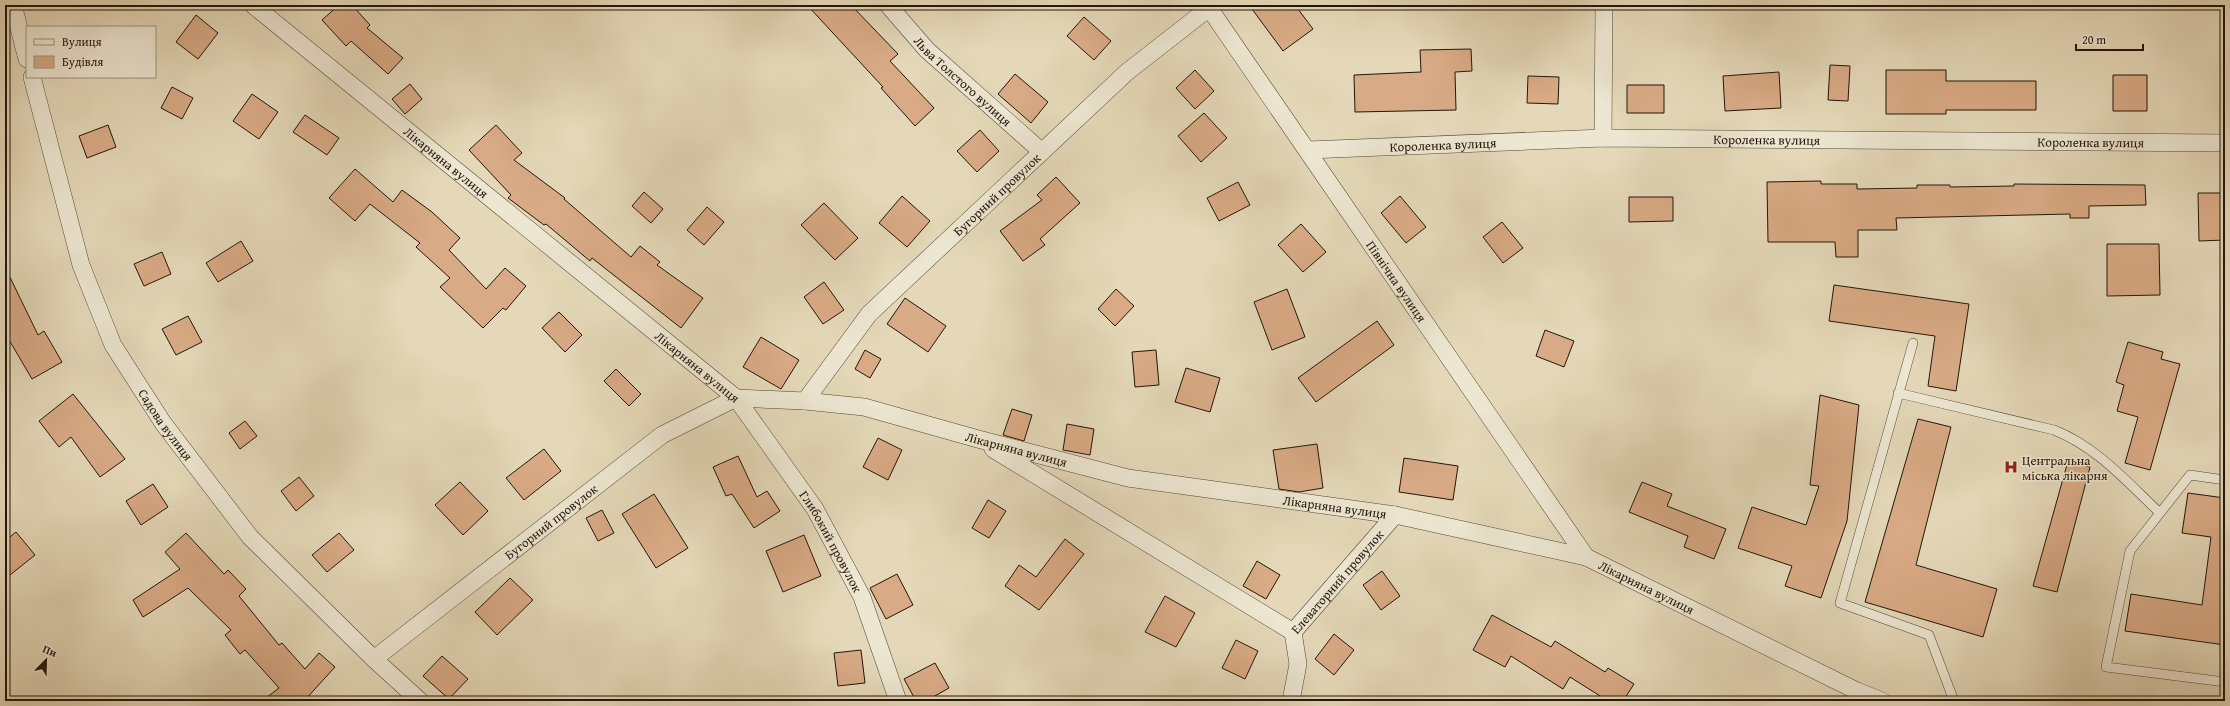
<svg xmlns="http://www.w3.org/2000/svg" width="2230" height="706" viewBox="0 0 2230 706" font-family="'Gentium Book Plus',serif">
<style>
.building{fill:#d8aa85;stroke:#231609}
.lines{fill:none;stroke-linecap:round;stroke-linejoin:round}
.lane-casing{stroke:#534635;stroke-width:10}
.street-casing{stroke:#534635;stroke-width:18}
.lane{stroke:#ede6d1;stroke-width:9}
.street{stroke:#ede6d1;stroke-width:17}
.labels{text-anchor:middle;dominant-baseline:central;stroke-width:3;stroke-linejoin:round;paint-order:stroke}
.street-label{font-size:13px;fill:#231609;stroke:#ede6d1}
.poi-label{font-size:13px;fill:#231609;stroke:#ede6d1;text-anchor:start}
</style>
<rect width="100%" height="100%" fill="#e4d8b8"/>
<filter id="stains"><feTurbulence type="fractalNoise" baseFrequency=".005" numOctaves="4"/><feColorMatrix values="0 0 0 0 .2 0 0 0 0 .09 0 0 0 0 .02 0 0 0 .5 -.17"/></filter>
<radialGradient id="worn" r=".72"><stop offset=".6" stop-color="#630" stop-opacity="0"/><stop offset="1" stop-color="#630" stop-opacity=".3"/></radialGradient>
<path class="building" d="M 339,5 L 352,5 L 370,25 L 367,28 L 403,58 L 388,74 L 351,41 L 346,46 L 322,20 Z
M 807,5 L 851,5 L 898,54 L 890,61 L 934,108 L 915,126 L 881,88 L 883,87 Z
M 1249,5 L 1295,5 L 1313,29 L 1283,51 Z
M 196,15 L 218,33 L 198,59 L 176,42 Z
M 1084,17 L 1111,41 L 1094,60 L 1067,36 Z
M 1471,49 L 1472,71 L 1455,72 L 1456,110 L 1355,112 L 1354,75 L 1421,72 L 1420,50 Z
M 1830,65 L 1850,66 L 1848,101 L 1828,100 Z
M 1195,70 L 1214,91 L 1195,109 L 1176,88 Z
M 1886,70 L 1946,70 L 1946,81 L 2036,81 L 2036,110 L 1946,110 L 1946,114 L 1886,114 Z
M 1779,72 L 1781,108 L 1725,111 L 1723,76 Z
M 1015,74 L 1048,102 L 1031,123 L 998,94 Z
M 2113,75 L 2147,75 L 2147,111 L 2113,111 Z
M 1528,76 L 1559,77 L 1558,104 L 1527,103 Z
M 410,84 L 422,99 L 405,114 L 392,99 Z
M 1627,85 L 1664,85 L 1664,113 L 1627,113 Z
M 172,87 L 193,98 L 182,119 L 161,108 Z
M 252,94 L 278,112 L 259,139 L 233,121 Z
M 1204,113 L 1227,138 L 1201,162 L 1178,136 Z
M 305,115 L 339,138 L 327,155 L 293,132 Z
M 108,125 L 116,147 L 87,158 L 79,136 Z
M 496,125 L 522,153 L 514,160 L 565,198 L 564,199 L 631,257 L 640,246 L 660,262 L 657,265 L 703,298 L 681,328 L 592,258 L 590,261 L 546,224 L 544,225 L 508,198 L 511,195 L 469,150 Z
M 980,130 L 999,151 L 977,172 L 957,151 Z
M 355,169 L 393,202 L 402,190 L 432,212 L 460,238 L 449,250 L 486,289 L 505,268 L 526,286 L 506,310 L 503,308 L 483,328 L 440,287 L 450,278 L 416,247 L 420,243 L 370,204 L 355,221 L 329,198 Z
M 1056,177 L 1080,203 L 1040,239 L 1045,245 L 1023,261 L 1000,231 L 1042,200 L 1037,195 Z
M 1821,181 L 1821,184 L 1857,184 L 1857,189 L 1917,188 L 1917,185 L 1950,185 L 1950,187 L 2014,186 L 2014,184 L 2145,185 L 2146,205 L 2089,206 L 2089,218 L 2070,218 L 2070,214 L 1896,218 L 1897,230 L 1858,230 L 1858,257 L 1836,257 L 1835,242 L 1768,242 L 1767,182 Z
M 1238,182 L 1250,205 L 1219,221 L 1207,198 Z
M 644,192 L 663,209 L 651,223 L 632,206 Z
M 2198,193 L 2225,193 L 2225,240 L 2199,241 Z
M 902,196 L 930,221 L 907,247 L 879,223 Z
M 1400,196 L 1426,227 L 1406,243 L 1381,213 Z
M 1629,197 L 1673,197 L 1673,221 L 1629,222 Z
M 824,203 L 858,238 L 835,260 L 801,225 Z
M 707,207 L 724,222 L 704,245 L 687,230 Z
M 1502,222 L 1523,248 L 1503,263 L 1483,237 Z
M 1301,224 L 1326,252 L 1303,272 L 1278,245 Z
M 241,241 L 253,261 L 218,282 L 206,263 Z
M 2107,244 L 2159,244 L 2160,295 L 2107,296 Z
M 162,252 L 171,274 L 144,286 L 134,264 Z
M 5,267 L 38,335 L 44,331 L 62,362 L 32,379 L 5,333 Z
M 824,282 L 844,310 L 823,324 L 804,297 Z
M 1834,285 L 1969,304 L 1956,391 L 1928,386 L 1935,336 L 1829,321 Z
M 1116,289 L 1134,306 L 1115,326 L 1098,309 Z
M 1287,289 L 1305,337 L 1272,350 L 1254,302 Z
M 905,298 L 946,326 L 928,352 L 887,324 Z
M 559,312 L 582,335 L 565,352 L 542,328 Z
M 188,316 L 202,342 L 176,355 L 162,329 Z
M 1377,321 L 1394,345 L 1316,402 L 1298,378 Z
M 1545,330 L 1574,341 L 1564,367 L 1536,356 Z
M 761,337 L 799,360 L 781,389 L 743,367 Z
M 2128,342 L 2163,352 L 2161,359 L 2180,364 L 2150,470 L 2125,463 L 2138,417 L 2117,411 L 2124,385 L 2116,382 Z
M 865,350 L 881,359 L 870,378 L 855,369 Z
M 1156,350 L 1159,385 L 1135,387 L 1132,352 Z
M 1186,368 L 1220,378 L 1210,412 L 1175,402 Z
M 616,369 L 641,394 L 629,406 L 604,381 Z
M 73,394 L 125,459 L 100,477 L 71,437 L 59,447 L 39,421 Z
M 1820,395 L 1859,405 L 1847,521 L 1821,598 L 1785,586 L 1792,566 L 1738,548 L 1752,507 L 1806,525 L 1819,486 L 1810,485 Z
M 1012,409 L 1032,415 L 1024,441 L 1003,435 Z
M 1918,419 L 1951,427 L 1916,565 L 1997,589 L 1983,637 L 1865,602 Z
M 245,421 L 257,436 L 240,449 L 229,433 Z
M 1067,424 L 1094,429 L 1090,455 L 1063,450 Z
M 878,438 L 902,450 L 888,480 L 863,467 Z
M 1317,444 L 1323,488 L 1299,492 L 1279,489 L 1273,450 Z
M 544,449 L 561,471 L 524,500 L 506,478 Z
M 738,456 L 757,497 L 767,491 L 780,511 L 754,528 L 732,494 L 726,496 L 713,467 Z
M 1404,458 L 1458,466 L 1453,500 L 1399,492 Z
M 2068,461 L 2090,467 L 2057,592 L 2033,586 Z
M 299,477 L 314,496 L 296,511 L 281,491 Z
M 460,482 L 488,511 L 463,535 L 435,505 Z
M 1642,482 L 1672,494 L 1667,506 L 1726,529 L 1714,559 L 1684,547 L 1688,536 L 1629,512 Z
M 153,484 L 168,507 L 141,525 L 126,501 Z
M 2188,493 L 2225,498 L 2225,645 L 2125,631 L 2131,594 L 2202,605 L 2211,537 L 2182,533 Z
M 654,494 L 688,548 L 656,568 L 622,514 Z
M 988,500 L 1006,511 L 989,538 L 972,528 Z
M 602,510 L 614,533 L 598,541 L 586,518 Z
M 16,532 L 35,555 L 5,579 L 5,541 Z
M 186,533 L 224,574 L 228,570 L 246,589 L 239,596 L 279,645 L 282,643 L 305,669 L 319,653 L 335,667 L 304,701 L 262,701 L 279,688 L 245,650 L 240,654 L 225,635 L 231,630 L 188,588 L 143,617 L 133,600 L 180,569 L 165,552 Z
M 339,533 L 354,550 L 327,572 L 312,555 Z
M 804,535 L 821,576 L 783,592 L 766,551 Z
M 1065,539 L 1084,554 L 1039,610 L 1005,586 L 1019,565 L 1036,577 Z
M 1257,561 L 1280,575 L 1266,599 L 1243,586 Z
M 1382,571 L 1400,596 L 1381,610 L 1363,585 Z
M 897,574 L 913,605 L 886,619 L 870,588 Z
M 510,578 L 533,600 L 497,635 L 475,612 Z
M 1165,596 L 1195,613 L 1176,647 L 1145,632 Z
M 1492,615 L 1551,647 L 1555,641 L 1605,672 L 1608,668 L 1634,684 L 1623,701 L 1608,701 L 1570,677 L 1563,689 L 1511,656 L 1505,667 L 1473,650 Z
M 1334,634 L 1354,650 L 1334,675 L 1315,659 Z
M 1236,640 L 1258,651 L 1245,679 L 1222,668 Z
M 861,650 L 865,683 L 838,686 L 834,653 Z
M 442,656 L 468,679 L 449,699 L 423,676 Z
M 935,663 L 949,688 L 926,701 L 916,701 L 904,679 Z"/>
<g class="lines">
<g class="lane-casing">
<path id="lane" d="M 1913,343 L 1840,603 L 1929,635 L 1954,701
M 1898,393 L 2054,430 C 2097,447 2127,482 2160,513
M 2225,480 L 2190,475 L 2130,551 L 2106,667 L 2225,682"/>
</g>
<g class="street-casing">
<g id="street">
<path d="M 13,5 L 27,59"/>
<path id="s1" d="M 253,5 L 736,398 L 815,509 L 862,597 L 898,701"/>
<path id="s2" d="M 888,5 L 927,50 L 1042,152"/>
<path id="s3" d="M 1207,5 L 1586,557"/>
<path id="s4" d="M 32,77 L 81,265 L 113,345 L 163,423 L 250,537 L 374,659 L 420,701"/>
<path d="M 1603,138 L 1604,5"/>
<path id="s5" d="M 1308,150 L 1603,138 L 2225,143"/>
<path id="s6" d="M 805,401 L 869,314 L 1127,72 L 1209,8"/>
<path d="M 993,449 L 1293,632"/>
<path id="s7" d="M 374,659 L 662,435 L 736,398 L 805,401 L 864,407 L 978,439 L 1128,478 L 1395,515 L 1586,557 L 1857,691 L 1882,701"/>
<path id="s8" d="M 1291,701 L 1298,664 L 1293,632 L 1395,515"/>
</g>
</g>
<use href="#lane" class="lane"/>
<use href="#street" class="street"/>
</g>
<defs>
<g id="hospital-bare" transform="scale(1.08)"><path d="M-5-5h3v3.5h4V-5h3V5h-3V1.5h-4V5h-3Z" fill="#8f2418" stroke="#ede6d1" stroke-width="2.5" paint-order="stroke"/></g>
</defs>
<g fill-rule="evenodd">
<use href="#hospital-bare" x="2011" y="467"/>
</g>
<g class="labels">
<g class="street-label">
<text stroke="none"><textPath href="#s2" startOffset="107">Льва Толстого вулиця</textPath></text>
<text stroke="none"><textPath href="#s5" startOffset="459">Короленка вулиця</textPath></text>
<text stroke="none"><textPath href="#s5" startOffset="783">Короленка вулиця</textPath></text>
<text stroke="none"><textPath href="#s5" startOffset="135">Короленка вулиця</textPath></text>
<text stroke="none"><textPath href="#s1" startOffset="249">Лікарняна вулиця</textPath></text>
<text stroke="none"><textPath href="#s6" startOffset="283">Бугорний провулок</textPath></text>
<text stroke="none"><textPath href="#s3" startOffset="335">Північна вулиця</textPath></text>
<text stroke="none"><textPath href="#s1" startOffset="573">Лікарняна вулиця</textPath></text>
<text stroke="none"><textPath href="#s4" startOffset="376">Садова вулиця</textPath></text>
<text stroke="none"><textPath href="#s7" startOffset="734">Лікарняна вулиця</textPath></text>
<text stroke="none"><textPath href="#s7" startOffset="1058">Лікарняна вулиця</textPath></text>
<text stroke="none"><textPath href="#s7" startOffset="224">Бугорний провулок</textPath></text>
<text stroke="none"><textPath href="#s1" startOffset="795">Глибокий провулок</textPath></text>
<text stroke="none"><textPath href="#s8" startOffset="137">Елеваторний провулок</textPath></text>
<text stroke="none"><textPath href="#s7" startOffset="1382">Лікарняна вулиця</textPath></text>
</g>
<g class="poi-label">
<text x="2022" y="460">Центральна<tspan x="2022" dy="15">міська лікарня</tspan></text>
</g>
</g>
<rect width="2230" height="706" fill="none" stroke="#e4d8b8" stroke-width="20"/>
<rect x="6" y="6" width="2218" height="694" fill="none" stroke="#231609" stroke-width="2"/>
<rect x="10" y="10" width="2210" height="686" fill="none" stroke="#231609"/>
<rect x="26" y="26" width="130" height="52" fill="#ede6d1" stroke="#9c9381"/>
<rect x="34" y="39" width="20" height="6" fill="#ede6d1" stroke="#9c9381"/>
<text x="62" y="46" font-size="12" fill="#231609">Вулиця</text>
<rect x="34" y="56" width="20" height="12" fill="#d8aa85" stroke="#9c9381"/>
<text x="62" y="66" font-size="12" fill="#231609">Будівля</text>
<g transform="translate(46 660) rotate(23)" stroke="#ede6d1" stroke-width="3" paint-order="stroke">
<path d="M0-3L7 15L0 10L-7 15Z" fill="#231609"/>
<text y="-6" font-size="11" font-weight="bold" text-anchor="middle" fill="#231609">Пн</text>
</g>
<path d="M2076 44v6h67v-6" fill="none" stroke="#231609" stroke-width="2"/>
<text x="2082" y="44" font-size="12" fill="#231609" stroke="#ede6d1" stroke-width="3" paint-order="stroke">20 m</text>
<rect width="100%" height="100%" filter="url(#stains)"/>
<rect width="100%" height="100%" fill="url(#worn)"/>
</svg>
